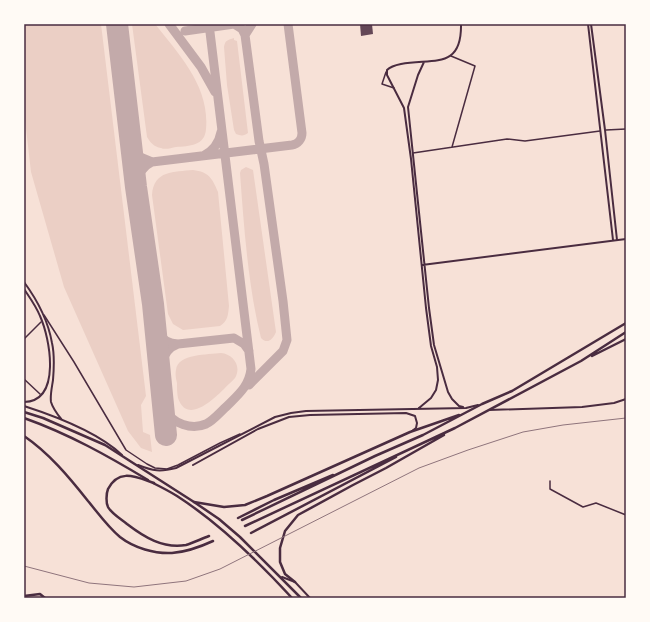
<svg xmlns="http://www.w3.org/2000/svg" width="650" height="622" viewBox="0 0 650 622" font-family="Spectral,serif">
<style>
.green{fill:#ebcfc5}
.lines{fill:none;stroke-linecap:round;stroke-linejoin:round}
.taxiway{stroke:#c3aaaa;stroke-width:9}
.runway{stroke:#c3aaaa;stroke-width:22}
.building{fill:#644757}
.minor{stroke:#4a2c40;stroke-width:1.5}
.tertiary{stroke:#4a2c40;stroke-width:2}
.secondary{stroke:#4a2c40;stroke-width:2}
.primary{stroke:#4a2c40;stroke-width:2.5}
.trunk{stroke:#4a2c40;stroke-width:2.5}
.rail{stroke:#8f747c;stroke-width:1}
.neatline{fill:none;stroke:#4a2c40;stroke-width:1.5}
</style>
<rect width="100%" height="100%" fill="#f7e1d7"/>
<path class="green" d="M 24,24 L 101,24 L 146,396 L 141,405 L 143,432 L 150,435 L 152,452 L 141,448 L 128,431 L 64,287 L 31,172 L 24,111 Z
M 132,24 L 155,24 C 179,54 210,87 206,129 C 205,146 189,146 176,147 C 171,148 165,150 161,148 C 154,147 150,142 147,137 Z
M 234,38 L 234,40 L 237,41 L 248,133 C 244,136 241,136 236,134 L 234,130 L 227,85 L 224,47 C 225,40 228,40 234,38 Z
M 246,167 L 253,170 L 276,332 C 273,339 268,345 261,338 C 248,286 244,227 240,173 L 241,170 Z
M 193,170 C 209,172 212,178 218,192 L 229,306 C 228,315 228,321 220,326 L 183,330 L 173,324 L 168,314 L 152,195 C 154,170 174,172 193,170 Z
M 221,353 C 233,354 242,366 235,378 C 232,382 227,385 224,389 C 214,399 187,425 178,398 C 177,394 177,387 177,383 C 176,379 175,374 176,370 C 178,353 208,355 221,353 Z"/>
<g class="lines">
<path class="taxiway" d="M 169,24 L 201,67 L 215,92
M 234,24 L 242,29 L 245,35 L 259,141 L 264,164 L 283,301 L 287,340 L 283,351 L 249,385
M 185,31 L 234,24
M 245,35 L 252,24
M 131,146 L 140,157 L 152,162 C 141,167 137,176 136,187
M 203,156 C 213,151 219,143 221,132
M 152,162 L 292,145 C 298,144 302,139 302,133 L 288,24
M 153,304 C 155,324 154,342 178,344 C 158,351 160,374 162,392 C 163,398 163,404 166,410 C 172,424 192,430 206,424 C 214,420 220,412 227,406 C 239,394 249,386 251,369 L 209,24
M 178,344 L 234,338 L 244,344 L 249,351"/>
<path class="runway" d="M 117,24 L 136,187 L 153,304 L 166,435"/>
</g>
<path class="building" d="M 360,24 L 372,24 L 373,34 L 361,36 Z"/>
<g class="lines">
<path class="minor" d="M 451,56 L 475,66 L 452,147
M 386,72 L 382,84 L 394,88
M 606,130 L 626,129
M 413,153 L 507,139 L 525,141 L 600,131
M 44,315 L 74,362 L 126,450 L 147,464 L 155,468 L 167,469 L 178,465 L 220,443 L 240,434
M 24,339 L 41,322
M 24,379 L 40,394
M 550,481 L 550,489 L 583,507 L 596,503 L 626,515"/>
<path class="tertiary" d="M 588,24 L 613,240
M 591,24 L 605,130 L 617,240"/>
<path class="secondary" d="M 424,62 L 418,75 L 408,107 L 429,308 L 434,345 L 448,392 L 452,399 L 459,406 L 463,407
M 422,265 L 626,239
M 24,282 C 38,301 48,320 52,343 C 55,356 54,368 53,380 C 52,387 50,395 51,402 C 53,409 58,415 62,420
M 24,289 C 30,298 36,306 40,316 C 50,338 62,401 24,402
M 24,406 C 55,416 99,433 122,455
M 419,408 L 431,398 L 436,390 L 438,380 L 437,367 L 431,346 L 426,308 L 411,159 L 404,108 L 387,75 L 387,70 C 391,66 396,65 401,64 C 433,58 462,70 461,24
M 489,410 L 582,407 L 614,403 L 626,399
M 138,465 C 153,471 160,472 176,468 L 275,417 L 291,413 L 306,411 L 466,408 L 478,405
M 193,465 L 258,429 L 289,417 L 310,415 L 406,413 L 415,416 L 417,423 L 416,428 L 412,431
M 282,577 L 295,582 L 310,598"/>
<path class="primary" d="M 24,412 L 43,418 L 105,445 L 194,502 L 219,519 L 240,537 L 301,598
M 24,418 C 69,434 108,456 148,480
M 153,483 C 161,487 169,491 177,496 C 219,523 258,561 292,598"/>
<path class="trunk" d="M 592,356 L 626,339
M 24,436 C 49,453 69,477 88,501 C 98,513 108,527 120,537 C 134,548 155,554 172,553 C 186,552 200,547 213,541
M 154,483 C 136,477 119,468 108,489 C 106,494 106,503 108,507 C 112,514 121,519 127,524 C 144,537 163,549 186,545 C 193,543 201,539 209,536
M 194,502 L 224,507 L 245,505 L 267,496 L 410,432 L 459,415
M 238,518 L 274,500 L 333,475
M 242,520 L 375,456 L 423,435 L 482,404 L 512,391 L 626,323
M 245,526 L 455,428 L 581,361 L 626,332
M 251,533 L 396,457
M 295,582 L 285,574 L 280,562 L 280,548 L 285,531 L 298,515 L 353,485 L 386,468 L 444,435
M 24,596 L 40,594 L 45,598"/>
<path class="rail" d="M 24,566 L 89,583 L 134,587 L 186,581 L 220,569 L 419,468 L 468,450 L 523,432 L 563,425 L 626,418"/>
</g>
<rect width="650" height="622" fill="none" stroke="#fffaf5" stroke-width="50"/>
<rect x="25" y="25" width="600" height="572" class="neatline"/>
</svg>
